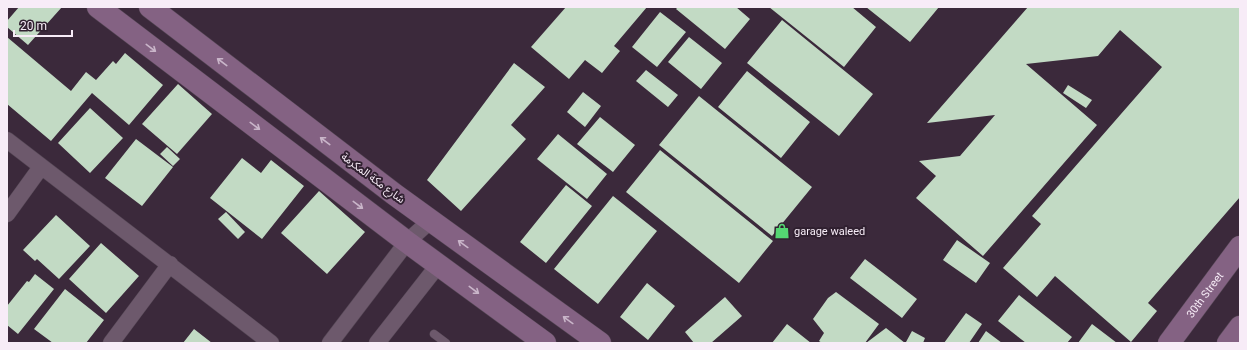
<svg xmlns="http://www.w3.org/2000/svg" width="1247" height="350" viewBox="0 0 1247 350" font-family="Roboto,'Noto Sans Arabic',sans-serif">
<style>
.building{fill:#c2dac4}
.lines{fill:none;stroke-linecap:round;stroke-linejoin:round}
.lane-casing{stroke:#544654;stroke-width:9}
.street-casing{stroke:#544654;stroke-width:17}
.secondary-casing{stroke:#544654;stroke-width:23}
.lane{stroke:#6d596c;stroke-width:8}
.street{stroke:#6d596c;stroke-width:16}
.secondary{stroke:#846283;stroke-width:22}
.oneway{stroke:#c9b5c9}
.labels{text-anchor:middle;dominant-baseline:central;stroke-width:4;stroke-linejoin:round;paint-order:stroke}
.street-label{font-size:11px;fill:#f7ecf7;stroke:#302030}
.poi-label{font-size:11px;fill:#f7ecf7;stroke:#302030;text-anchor:start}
</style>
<rect width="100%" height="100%" fill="#3b293b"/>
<path class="building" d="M 19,7 L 62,7 L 28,45 L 7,27 L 7,21 Z
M 566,7 L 647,7 L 614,46 L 620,51 L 602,73 L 585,60 L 569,79 L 531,47 Z
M 678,7 L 736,7 L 750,19 L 725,49 L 676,9 Z
M 769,7 L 852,7 L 876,27 L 844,67 Z
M 866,7 L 939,7 L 910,42 Z
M 1028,7 L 1240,7 L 1240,197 L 1148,303 L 1157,311 L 1131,342 L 1055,276 L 1037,297 L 1003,268 L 1041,224 L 1032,216 L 1162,67 L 1120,30 L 1098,56 L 1026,64 L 1097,125 L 983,256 L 916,198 L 936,176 L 919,161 L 960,156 L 995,115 L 927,123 Z
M 660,12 L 686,32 L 657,67 L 632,47 Z
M 782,20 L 873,94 L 839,136 L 747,63 Z
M 7,37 L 71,91 L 86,72 L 96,80 L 113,61 L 116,64 L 125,53 L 163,85 L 129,125 L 92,93 L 51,141 L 7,104 Z
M 689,37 L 722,63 L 701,89 L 668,62 Z
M 514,63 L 545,87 L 511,125 L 526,139 L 461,211 L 427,180 Z
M 646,70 L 678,95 L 668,107 L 636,81 Z
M 747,71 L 810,122 L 781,158 L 718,107 Z
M 178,84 L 212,114 L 177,154 L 142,124 Z
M 1068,85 L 1092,100 L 1086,108 L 1063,93 Z
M 583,92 L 601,106 L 585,127 L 567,112 Z
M 699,96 L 812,187 L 772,236 L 659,145 Z
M 90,108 L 123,138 L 90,173 L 58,143 Z
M 600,117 L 635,145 L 613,172 L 577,144 Z
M 558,134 L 607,174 L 587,199 L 537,159 Z
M 136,139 L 173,167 L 142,206 L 105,178 Z
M 167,147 L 180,159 L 173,166 L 160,154 Z
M 660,150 L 773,241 L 739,283 L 626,192 Z
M 242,158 L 261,173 L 271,160 L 304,186 L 262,239 L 210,198 Z
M 566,185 L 592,206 L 546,263 L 520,242 Z
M 319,191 L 365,232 L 327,274 L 281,233 Z
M 613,196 L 657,231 L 598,304 L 554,269 Z
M 226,212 L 245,232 L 238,239 L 218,219 Z
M 56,215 L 90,246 L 59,279 L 37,259 L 35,261 L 23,250 Z
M 957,240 L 990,263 L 976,283 L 943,260 Z
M 101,243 L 139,276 L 106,313 L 69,279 Z
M 865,259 L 917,299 L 902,318 L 850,278 Z
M 35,274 L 54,289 L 18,334 L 7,325 L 7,306 L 27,281 L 29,282 Z
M 647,283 L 675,306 L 648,340 L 620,317 Z
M 65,289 L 104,320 L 86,343 L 53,343 L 34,329 Z
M 836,292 L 879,324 L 865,343 L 822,343 L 819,341 L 824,333 L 813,319 L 828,298 Z
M 1019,295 L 1072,337 L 1067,343 L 1026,343 L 998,321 Z
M 725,297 L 742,316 L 711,343 L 694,343 L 685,332 Z
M 966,313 L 982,324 L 969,343 L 944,343 Z
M 787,324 L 811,343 L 772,343 Z
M 1092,324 L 1117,343 L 1078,343 Z
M 886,328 L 905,343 L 866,343 Z
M 194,329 L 212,343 L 183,343 Z
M 912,331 L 925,338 L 923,343 L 906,342 Z
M 986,331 L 1002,343 L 978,343 Z"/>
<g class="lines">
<g class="lane-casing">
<path id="lane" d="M 434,334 L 446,343"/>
</g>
<g class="street-casing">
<path id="street" d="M 7,140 L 271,343
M 7,214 L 41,167
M 111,343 L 170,264
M 330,343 L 407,242 L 430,221
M 377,343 L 439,264"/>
</g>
<g class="secondary-casing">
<g id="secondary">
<path d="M 98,7 L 407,242 L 545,343"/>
<path d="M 150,7 L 394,194 L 600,343"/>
<path id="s1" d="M 1169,343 L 1240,247"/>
<path d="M 1228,343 L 1240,327"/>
</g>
</g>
<use href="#lane" class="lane"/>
<use href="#street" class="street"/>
<use href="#secondary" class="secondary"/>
</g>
<defs><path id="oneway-shaft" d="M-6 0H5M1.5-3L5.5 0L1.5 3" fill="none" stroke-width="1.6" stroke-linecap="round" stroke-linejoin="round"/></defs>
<g class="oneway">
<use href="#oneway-shaft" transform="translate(151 48) rotate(37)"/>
<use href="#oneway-shaft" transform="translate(222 62) rotate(-143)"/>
<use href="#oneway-shaft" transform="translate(255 126) rotate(37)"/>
<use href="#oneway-shaft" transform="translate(325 141) rotate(-143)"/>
<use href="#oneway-shaft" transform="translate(358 205) rotate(37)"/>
<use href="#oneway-shaft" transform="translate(463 244) rotate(-144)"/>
<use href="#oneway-shaft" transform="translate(474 290) rotate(37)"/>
<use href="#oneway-shaft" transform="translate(568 320) rotate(-144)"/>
</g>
<defs>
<g id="shop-bare" transform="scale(1.2)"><path d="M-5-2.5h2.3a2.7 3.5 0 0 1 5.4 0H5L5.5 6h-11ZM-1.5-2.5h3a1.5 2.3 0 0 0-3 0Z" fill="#54d672" stroke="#302030" stroke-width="2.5" paint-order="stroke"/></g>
</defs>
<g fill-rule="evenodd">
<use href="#shop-bare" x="782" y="231"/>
</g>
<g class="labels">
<g class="street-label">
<text transform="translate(373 178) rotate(37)">شارع مكة المكرمة</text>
<text stroke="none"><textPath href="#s1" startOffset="60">30th Street</textPath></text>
</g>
<g class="poi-label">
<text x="794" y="231">garage waleed</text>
</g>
</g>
<rect width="1247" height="350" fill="none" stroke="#f7ecf7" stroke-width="16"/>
<path d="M14 30v6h58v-6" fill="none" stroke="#f7ecf7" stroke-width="2"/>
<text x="20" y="30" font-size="12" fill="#f7ecf7" stroke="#302030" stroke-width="3" paint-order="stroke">20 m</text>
</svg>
